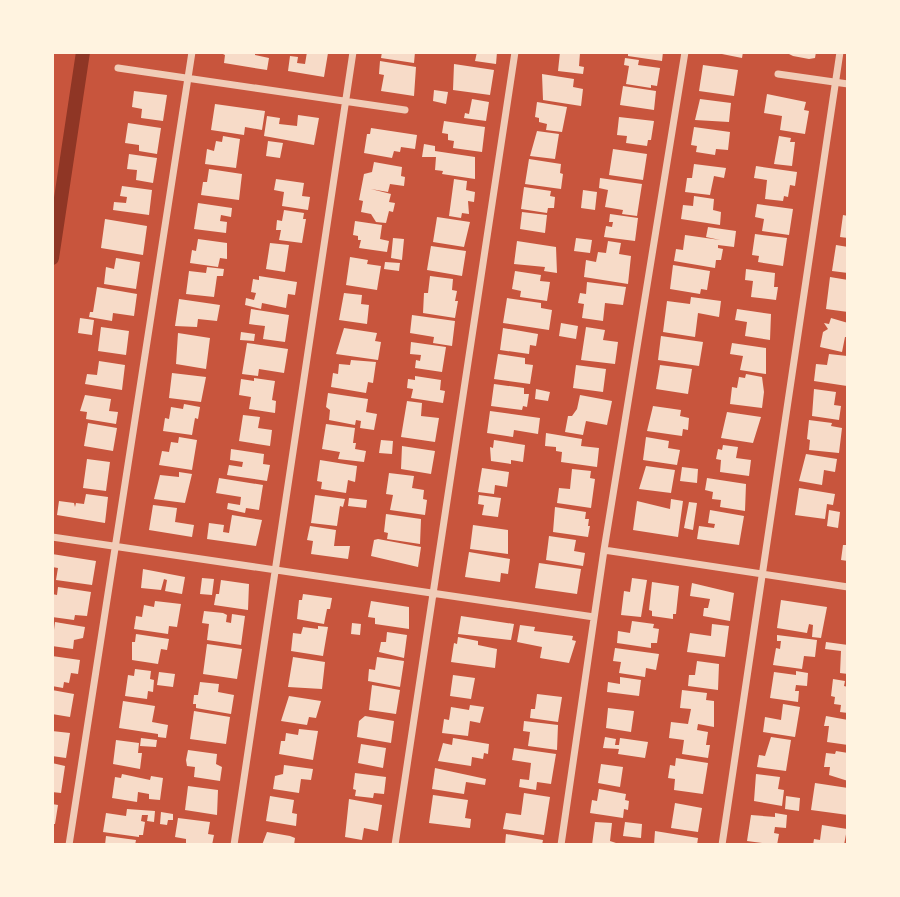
<svg xmlns="http://www.w3.org/2000/svg" width="900" height="897" viewBox="0 0 900 897" font-family="Bitter,serif">
<style>
.lines{fill:none;stroke-linecap:round;stroke-linejoin:round}
.canal{stroke:#8f3625;stroke-width:14}
.building{fill:#f7dbc8}
.minor{stroke:#f1ccb7;stroke-width:7}
</style>
<rect width="100%" height="100%" fill="#c8553d"/>
<g class="lines">
<path class="canal" d="M 52,258 L 83,52"/>
</g>
<path class="building" d="M 219,52 L 251,52 L 255,53 L 255,55 L 269,58 L 267,70 L 224,63 L 225,55 Z
M 307,52 L 328,53 L 324,77 L 288,71 L 290,56 L 298,57 L 297,63 L 305,64 Z
M 382,52 L 415,52 L 414,63 L 381,58 Z
M 477,52 L 497,52 L 496,64 L 475,61 Z
M 560,52 L 580,53 L 579,66 L 584,67 L 583,74 L 558,71 Z
M 628,52 L 663,52 L 662,61 L 628,56 Z
M 712,52 L 743,52 L 742,58 Z
M 785,52 L 816,52 L 815,58 L 809,59 L 793,56 Z
M 625,58 L 639,60 L 638,65 L 660,68 L 657,86 L 651,85 L 651,88 L 626,84 L 629,66 L 624,65 Z
M 380,61 L 416,67 L 414,96 L 381,91 L 384,75 L 379,74 Z
M 454,64 L 494,70 L 490,95 L 453,90 Z
M 703,65 L 738,70 L 734,96 L 699,91 Z
M 542,74 L 574,79 L 573,87 L 583,89 L 581,106 L 543,100 Z
M 623,86 L 656,91 L 654,110 L 620,105 Z
M 434,90 L 448,92 L 446,104 L 433,101 Z
M 134,91 L 167,95 L 163,121 L 141,118 L 142,109 L 132,107 Z
M 767,94 L 806,102 L 804,110 L 809,111 L 805,134 L 780,130 L 782,116 L 764,113 Z
M 472,99 L 489,102 L 486,121 L 464,118 L 465,113 L 469,114 Z
M 700,99 L 731,103 L 729,122 L 695,120 Z
M 537,102 L 567,107 L 562,132 L 546,130 L 547,124 L 539,122 L 539,118 L 535,117 Z
M 215,104 L 265,111 L 262,130 L 245,127 L 244,135 L 211,130 Z
M 298,115 L 319,118 L 314,145 L 264,136 L 267,116 L 280,118 L 279,124 L 297,126 Z
M 619,117 L 654,121 L 651,140 L 648,140 L 647,146 L 626,143 L 627,136 L 617,135 Z
M 444,121 L 485,127 L 482,152 L 453,148 L 454,141 L 448,140 L 448,134 L 442,133 Z
M 128,123 L 161,128 L 157,154 L 139,151 L 139,145 L 125,143 Z
M 694,127 L 730,132 L 728,150 L 716,149 L 715,155 L 696,152 L 697,146 L 691,145 Z
M 371,128 L 417,135 L 415,149 L 401,147 L 400,152 L 394,151 L 392,158 L 364,153 L 367,134 L 370,134 Z
M 537,131 L 559,134 L 555,159 L 530,156 Z
M 223,136 L 240,139 L 236,168 L 205,164 L 207,149 L 214,151 L 216,141 L 222,142 Z
M 779,136 L 791,138 L 790,142 L 795,142 L 792,166 L 774,164 Z
M 268,141 L 283,143 L 280,158 L 266,156 Z
M 424,144 L 435,146 L 435,151 L 475,157 L 475,179 L 442,174 L 443,171 L 435,170 L 436,157 L 422,157 Z
M 613,149 L 647,154 L 643,180 L 609,175 Z
M 129,154 L 157,158 L 153,183 L 136,180 L 137,170 L 127,169 Z
M 529,159 L 561,164 L 560,173 L 563,174 L 561,189 L 525,184 Z
M 374,162 L 402,167 L 401,176 L 405,177 L 404,186 L 390,184 L 388,192 L 371,189 L 391,194 L 389,202 L 395,203 L 393,212 L 389,211 L 386,223 L 376,222 L 371,214 L 361,212 L 363,201 L 359,200 L 364,174 L 372,172 Z
M 694,164 L 726,168 L 724,178 L 714,176 L 710,195 L 685,192 L 687,178 L 692,178 Z
M 756,166 L 797,172 L 795,186 L 790,185 L 788,197 L 784,196 L 783,201 L 765,199 L 767,180 L 754,178 Z
M 209,169 L 242,174 L 239,200 L 201,195 L 203,182 L 207,182 Z
M 600,178 L 642,184 L 637,216 L 622,214 L 623,210 L 605,207 L 608,190 L 599,188 Z
M 276,179 L 304,183 L 302,196 L 310,197 L 308,210 L 282,206 L 284,192 L 274,190 Z
M 454,179 L 467,181 L 466,190 L 475,192 L 474,202 L 468,201 L 469,214 L 462,213 L 461,218 L 449,216 Z
M 122,186 L 152,190 L 149,215 L 113,210 L 114,202 L 126,203 L 127,197 L 120,196 Z
M 524,187 L 551,191 L 550,196 L 555,197 L 554,208 L 548,208 L 547,213 L 521,209 Z
M 583,190 L 597,192 L 595,210 L 581,208 Z
M 694,196 L 714,199 L 713,210 L 721,212 L 720,225 L 681,219 L 683,205 L 693,206 Z
M 198,203 L 232,208 L 231,217 L 221,215 L 220,221 L 227,222 L 226,233 L 194,229 Z
M 757,204 L 793,209 L 789,235 L 762,231 L 764,219 L 755,217 Z
M 284,210 L 304,213 L 303,219 L 306,219 L 302,243 L 279,240 L 281,230 L 276,230 L 277,220 L 282,221 Z
M 522,212 L 547,215 L 545,233 L 520,229 Z
M 610,214 L 638,218 L 635,241 L 604,237 L 606,226 L 612,227 L 613,222 L 609,222 Z
M 843,215 L 848,216 L 848,238 L 840,237 Z
M 437,217 L 470,222 L 464,247 L 433,242 Z
M 105,219 L 147,226 L 143,255 L 101,248 Z
M 355,221 L 382,225 L 380,239 L 389,241 L 387,252 L 359,248 L 361,240 L 358,240 L 358,236 L 353,235 Z
M 708,227 L 736,231 L 734,247 L 718,245 L 718,248 L 723,249 L 721,260 L 716,260 L 715,268 L 674,261 L 676,249 L 683,250 L 685,235 L 720,240 L 706,237 Z
M 755,234 L 787,238 L 783,266 L 758,262 L 759,256 L 752,255 Z
M 393,238 L 404,239 L 402,260 L 391,258 Z
M 576,238 L 592,240 L 590,253 L 574,251 Z
M 198,239 L 227,243 L 227,259 L 220,258 L 218,267 L 190,263 L 192,250 L 196,251 Z
M 517,241 L 556,247 L 557,273 L 544,271 L 545,267 L 514,264 Z
M 608,241 L 621,243 L 619,254 L 631,256 L 628,284 L 584,277 L 586,260 L 596,262 L 598,252 L 606,253 Z
M 270,243 L 289,245 L 285,272 L 266,269 Z
M 836,245 L 848,247 L 848,273 L 832,271 Z
M 431,246 L 466,251 L 462,276 L 427,270 Z
M 350,257 L 368,260 L 367,264 L 381,266 L 377,290 L 346,285 Z
M 116,258 L 140,262 L 136,289 L 104,284 L 106,267 L 114,269 Z
M 385,262 L 400,263 L 399,271 L 384,269 Z
M 673,265 L 710,271 L 707,290 L 701,289 L 700,294 L 670,289 Z
M 207,267 L 224,269 L 223,276 L 217,276 L 214,297 L 186,294 L 189,271 L 206,273 Z
M 746,269 L 775,273 L 774,287 L 778,287 L 776,300 L 751,297 L 753,281 L 745,280 Z
M 515,271 L 541,275 L 540,281 L 550,282 L 547,301 L 520,297 L 521,291 L 512,289 Z
M 259,276 L 297,282 L 295,295 L 288,294 L 286,308 L 262,303 L 261,309 L 245,305 L 246,298 L 254,300 L 256,293 L 251,292 L 253,279 L 259,280 Z
M 430,276 L 453,279 L 452,290 L 457,291 L 455,301 L 458,301 L 455,318 L 423,313 L 424,293 L 428,293 Z
M 830,277 L 848,280 L 848,312 L 826,309 Z
M 587,282 L 626,287 L 623,305 L 605,303 L 603,321 L 582,318 L 584,304 L 578,303 L 580,293 L 586,294 Z
M 97,287 L 137,294 L 134,316 L 113,313 L 112,321 L 89,317 L 90,312 L 93,312 Z
M 344,293 L 362,295 L 361,304 L 369,305 L 367,324 L 339,320 Z
M 691,297 L 721,301 L 719,317 L 698,313 L 695,337 L 663,332 L 667,301 L 690,304 Z
M 507,298 L 541,303 L 541,308 L 552,310 L 549,330 L 503,323 Z
M 179,299 L 220,305 L 217,321 L 198,319 L 197,327 L 175,326 Z
M 251,309 L 289,315 L 285,342 L 263,339 L 265,326 L 249,324 Z
M 737,309 L 771,314 L 770,340 L 745,336 L 747,322 L 735,320 Z
M 412,315 L 455,321 L 452,346 L 433,343 L 434,337 L 410,333 Z
M 80,318 L 94,320 L 92,335 L 78,333 Z
M 831,318 L 848,323 L 848,337 L 845,337 L 842,352 L 820,347 L 823,332 L 828,329 L 824,323 L 829,324 Z
M 561,323 L 578,326 L 576,339 L 559,336 Z
M 101,327 L 129,331 L 126,355 L 98,351 Z
M 586,327 L 605,330 L 603,340 L 618,342 L 615,364 L 581,360 Z
M 344,328 L 377,333 L 375,341 L 381,342 L 378,360 L 336,354 Z
M 503,328 L 538,334 L 536,346 L 530,345 L 529,354 L 500,350 Z
M 241,332 L 255,334 L 254,341 L 240,340 Z
M 178,333 L 210,338 L 206,369 L 176,364 Z
M 661,336 L 703,342 L 699,366 L 658,360 Z
M 411,342 L 446,347 L 442,372 L 415,368 L 416,360 L 420,361 L 421,355 L 410,354 Z
M 247,343 L 288,349 L 284,373 L 259,369 L 258,376 L 242,374 Z
M 732,343 L 766,348 L 766,374 L 740,370 L 743,356 L 730,354 Z
M 498,354 L 525,358 L 525,364 L 533,365 L 530,384 L 494,379 Z
M 829,354 L 847,356 L 847,386 L 814,381 L 816,364 L 827,365 Z
M 351,360 L 376,362 L 373,383 L 368,382 L 366,393 L 331,387 L 333,373 L 338,374 L 339,364 L 350,365 Z
M 99,361 L 125,365 L 122,390 L 85,384 L 87,374 L 97,375 Z
M 576,365 L 606,369 L 603,392 L 573,388 Z
M 660,365 L 692,369 L 688,394 L 656,389 Z
M 172,373 L 206,377 L 201,402 L 169,398 Z
M 746,374 L 762,377 L 764,392 L 762,408 L 730,404 L 732,387 L 737,388 L 739,377 L 745,378 Z
M 415,376 L 441,380 L 440,390 L 445,391 L 443,403 L 411,398 L 413,389 L 407,388 L 408,379 L 415,380 Z
M 254,378 L 275,381 L 272,400 L 276,401 L 275,413 L 249,409 L 251,397 L 239,395 L 241,379 L 254,381 Z
M 494,384 L 524,388 L 524,394 L 529,394 L 527,407 L 523,406 L 522,410 L 491,406 Z
M 536,389 L 550,392 L 548,401 L 535,399 Z
M 814,389 L 836,392 L 834,405 L 841,406 L 839,420 L 812,416 Z
M 328,393 L 368,399 L 366,412 L 377,414 L 374,430 L 360,428 L 361,421 L 356,420 L 355,425 L 329,420 L 330,410 L 326,407 Z
M 85,395 L 111,399 L 109,411 L 118,412 L 116,424 L 86,419 L 87,412 L 80,411 Z
M 580,395 L 612,401 L 607,425 L 586,421 L 583,435 L 565,432 L 568,416 L 572,416 L 577,409 Z
M 407,401 L 422,403 L 421,416 L 439,418 L 435,442 L 401,437 Z
M 184,404 L 200,407 L 198,419 L 195,418 L 192,435 L 163,431 L 165,418 L 169,419 L 171,407 L 183,409 Z
M 653,406 L 681,410 L 680,416 L 689,418 L 688,430 L 683,429 L 682,436 L 647,431 Z
M 490,411 L 540,418 L 538,434 L 514,430 L 513,437 L 487,433 Z
M 727,412 L 761,417 L 753,443 L 721,438 Z
M 243,415 L 260,417 L 258,428 L 272,430 L 270,446 L 239,441 Z
M 809,420 L 832,423 L 831,426 L 842,428 L 839,453 L 809,450 L 810,440 L 807,439 Z
M 88,423 L 117,428 L 113,451 L 84,446 Z
M 326,424 L 355,428 L 353,443 L 356,443 L 355,449 L 366,451 L 364,462 L 338,459 L 340,452 L 322,449 Z
M 546,433 L 582,439 L 581,446 L 599,448 L 597,467 L 561,462 L 562,452 L 556,451 L 556,447 L 545,446 Z
M 179,437 L 197,440 L 192,470 L 159,465 L 162,451 L 169,452 L 171,442 L 178,443 Z
M 646,437 L 669,441 L 668,448 L 680,450 L 677,465 L 643,460 Z
M 381,440 L 393,441 L 392,454 L 379,453 Z
M 494,440 L 525,445 L 523,462 L 511,460 L 511,464 L 491,461 L 490,447 L 493,448 Z
M 723,445 L 738,447 L 736,458 L 751,460 L 749,476 L 720,472 L 721,460 L 716,459 L 718,449 L 722,450 Z
M 402,446 L 435,451 L 431,474 L 401,469 Z
M 231,449 L 264,454 L 263,464 L 270,465 L 267,481 L 227,475 L 229,465 L 242,467 L 243,462 L 230,460 Z
M 806,454 L 837,459 L 835,472 L 824,470 L 822,485 L 799,481 Z
M 87,459 L 110,462 L 106,491 L 83,488 Z
M 320,460 L 357,466 L 355,482 L 348,480 L 346,493 L 321,489 L 322,482 L 317,481 Z
M 646,466 L 675,470 L 671,493 L 639,489 Z
M 682,467 L 698,469 L 697,483 L 680,481 Z
M 482,468 L 509,472 L 507,487 L 495,485 L 494,494 L 478,492 Z
M 572,469 L 591,471 L 590,478 L 595,479 L 591,508 L 557,503 L 559,488 L 570,489 Z
M 179,472 L 192,474 L 185,503 L 154,499 L 160,475 L 179,477 Z
M 389,473 L 414,476 L 412,488 L 424,490 L 423,499 L 427,500 L 425,515 L 390,510 L 393,495 L 386,494 Z
M 219,478 L 263,485 L 259,510 L 246,508 L 245,513 L 227,509 L 228,503 L 240,505 L 241,497 L 216,493 Z
M 707,478 L 746,484 L 745,511 L 720,507 L 721,500 L 712,499 L 713,492 L 705,490 Z
M 799,488 L 835,494 L 833,505 L 827,504 L 825,519 L 795,515 Z
M 86,494 L 108,497 L 105,523 L 57,515 L 59,501 L 74,503 L 75,507 L 76,503 L 84,504 Z
M 315,495 L 345,499 L 343,507 L 340,506 L 337,526 L 311,523 Z
M 479,495 L 501,498 L 498,517 L 482,515 L 484,505 L 478,504 Z
M 349,498 L 367,500 L 366,508 L 348,506 Z
M 671,499 L 683,501 L 678,537 L 633,530 L 637,501 L 670,509 Z
M 689,502 L 697,503 L 693,530 L 684,528 Z
M 153,505 L 177,508 L 175,522 L 194,525 L 192,537 L 149,530 Z
M 555,507 L 586,512 L 585,519 L 589,519 L 588,526 L 590,526 L 588,537 L 553,532 Z
M 710,510 L 744,516 L 739,545 L 697,539 L 699,526 L 714,528 L 715,524 L 708,523 Z
M 829,510 L 840,512 L 838,528 L 827,526 Z
M 386,514 L 421,519 L 420,544 L 387,539 L 388,533 L 384,532 Z
M 232,515 L 262,520 L 256,546 L 207,539 L 209,523 L 224,525 L 223,532 L 229,533 Z
M 473,525 L 508,530 L 508,554 L 470,549 Z
M 310,526 L 336,530 L 334,546 L 350,546 L 348,559 L 311,554 L 313,541 L 307,540 Z
M 549,536 L 576,540 L 574,551 L 585,553 L 583,566 L 546,560 Z
M 378,539 L 421,547 L 418,567 L 371,556 L 374,540 Z
M 843,545 L 848,545 L 848,561 L 841,560 Z
M 469,552 L 510,559 L 508,574 L 501,573 L 500,582 L 465,577 Z
M 52,554 L 96,561 L 92,585 L 56,580 L 58,568 L 52,567 Z
M 539,563 L 581,569 L 577,594 L 535,588 Z
M 143,569 L 185,577 L 182,594 L 165,591 L 167,580 L 164,579 L 161,590 L 141,588 Z
M 202,578 L 214,579 L 212,595 L 200,594 Z
M 632,578 L 647,580 L 641,617 L 621,615 L 624,591 L 630,592 Z
M 221,580 L 249,584 L 248,610 L 214,605 L 216,594 L 219,594 Z
M 652,582 L 679,586 L 676,614 L 673,614 L 673,619 L 652,616 L 652,611 L 649,610 Z
M 692,583 L 734,593 L 730,621 L 703,616 L 704,608 L 708,608 L 710,599 L 690,596 Z
M 58,587 L 91,592 L 87,616 L 75,615 L 74,620 L 52,617 L 52,594 L 57,595 Z
M 303,594 L 332,598 L 330,609 L 327,609 L 324,624 L 297,619 L 299,600 L 302,600 Z
M 781,600 L 827,607 L 821,638 L 812,637 L 813,625 L 809,624 L 807,633 L 777,628 Z
M 155,601 L 181,604 L 177,627 L 169,626 L 168,634 L 134,629 L 136,616 L 142,617 L 144,605 L 154,607 Z
M 371,601 L 409,607 L 409,629 L 375,624 L 375,618 L 368,617 Z
M 204,611 L 223,613 L 227,615 L 226,622 L 231,623 L 232,614 L 245,616 L 241,645 L 207,640 L 209,624 L 202,623 Z
M 461,616 L 514,624 L 511,640 L 458,634 Z
M 632,621 L 654,624 L 653,628 L 659,629 L 657,643 L 651,643 L 651,648 L 617,643 L 618,631 L 630,633 Z
M 55,622 L 85,627 L 83,638 L 74,640 L 73,649 L 52,646 Z
M 352,623 L 361,624 L 360,635 L 351,634 Z
M 712,624 L 729,626 L 725,657 L 687,652 L 690,633 L 711,636 Z
M 520,625 L 535,627 L 534,631 L 573,636 L 572,640 L 576,641 L 569,663 L 540,658 L 542,647 L 517,642 Z
M 318,626 L 328,627 L 323,656 L 291,651 L 293,633 L 301,634 L 303,627 L 318,629 Z
M 387,632 L 407,635 L 404,658 L 379,652 L 381,642 L 386,642 Z
M 136,634 L 169,639 L 167,650 L 161,649 L 158,664 L 132,660 L 132,642 L 135,642 Z
M 777,635 L 817,640 L 815,657 L 804,656 L 802,669 L 773,665 L 776,648 L 780,649 L 781,641 L 777,641 Z
M 458,637 L 478,641 L 478,645 L 497,649 L 495,668 L 451,662 L 454,643 L 457,644 Z
M 826,642 L 848,645 L 848,674 L 840,673 L 841,651 L 825,649 Z
M 207,644 L 242,649 L 237,679 L 203,674 Z
M 615,648 L 659,654 L 656,670 L 646,668 L 645,677 L 619,673 L 621,662 L 613,661 Z
M 52,656 L 80,660 L 78,674 L 71,673 L 69,683 L 64,682 L 63,688 L 52,686 Z
M 293,657 L 325,662 L 322,689 L 288,687 Z
M 377,657 L 404,661 L 400,687 L 368,681 L 369,669 L 375,670 Z
M 697,661 L 719,664 L 718,690 L 688,686 L 689,675 L 695,675 Z
M 135,669 L 151,671 L 150,679 L 154,680 L 153,692 L 148,691 L 147,699 L 125,696 L 128,675 L 134,676 Z
M 796,671 L 808,673 L 807,686 L 796,685 L 795,691 L 799,691 L 798,702 L 770,698 L 774,672 L 796,675 Z
M 159,672 L 175,674 L 173,687 L 157,685 Z
M 453,675 L 475,678 L 471,699 L 450,696 Z
M 620,677 L 641,680 L 639,696 L 607,692 L 608,682 L 620,684 Z
M 833,679 L 845,681 L 844,686 L 848,687 L 848,713 L 840,712 L 841,705 L 834,704 L 835,697 L 831,696 Z
M 200,682 L 219,684 L 218,692 L 234,695 L 231,714 L 196,708 L 196,704 L 193,704 L 194,695 L 198,695 Z
M 372,685 L 400,690 L 396,714 L 369,710 Z
M 52,690 L 74,694 L 70,717 L 52,714 Z
M 682,690 L 707,693 L 706,700 L 714,701 L 714,727 L 698,724 L 697,730 L 708,732 L 706,745 L 710,745 L 708,758 L 682,754 L 684,740 L 669,738 L 671,722 L 688,724 L 691,709 L 680,708 Z
M 537,694 L 562,697 L 558,722 L 530,718 L 531,709 L 535,709 Z
M 289,696 L 321,701 L 316,718 L 309,717 L 307,725 L 281,721 Z
M 123,701 L 155,706 L 152,722 L 168,725 L 166,738 L 158,737 L 158,734 L 119,728 Z
M 783,704 L 800,707 L 795,737 L 763,732 L 765,717 L 781,720 Z
M 470,705 L 484,707 L 480,723 L 470,721 L 468,736 L 442,733 L 444,719 L 449,720 L 451,707 L 469,710 Z
M 608,708 L 634,711 L 631,732 L 606,728 Z
M 194,711 L 230,717 L 226,744 L 190,739 Z
M 365,716 L 394,721 L 391,743 L 357,737 L 359,721 Z
M 826,716 L 848,720 L 848,745 L 827,742 L 829,726 L 824,726 Z
M 524,721 L 558,725 L 557,750 L 528,746 L 530,732 L 523,731 Z
M 299,729 L 318,731 L 313,760 L 279,754 L 281,741 L 285,741 L 286,733 L 298,735 Z
M 52,731 L 70,733 L 66,758 L 52,756 Z
M 605,737 L 616,739 L 615,745 L 619,745 L 620,738 L 648,742 L 645,758 L 618,754 L 619,749 L 603,748 Z
M 771,737 L 791,740 L 786,771 L 757,767 L 759,755 L 765,756 Z
M 141,738 L 157,740 L 156,747 L 140,746 Z
M 453,738 L 489,744 L 488,754 L 484,753 L 483,759 L 472,757 L 471,766 L 438,761 L 443,743 L 452,745 Z
M 116,740 L 139,743 L 138,753 L 142,753 L 140,769 L 113,764 Z
M 361,744 L 386,748 L 383,768 L 358,763 Z
M 514,748 L 556,754 L 551,784 L 537,782 L 536,790 L 519,787 L 520,779 L 529,780 L 531,763 L 512,760 Z
M 188,750 L 217,754 L 216,764 L 222,767 L 220,781 L 194,777 L 195,767 L 187,766 L 186,760 Z
M 836,751 L 848,753 L 848,781 L 829,775 L 830,767 L 824,767 L 826,753 L 835,754 Z
M 676,758 L 708,763 L 703,794 L 674,790 L 675,779 L 668,778 L 670,765 L 675,766 Z
M 52,763 L 65,766 L 61,793 L 52,792 Z
M 601,764 L 623,767 L 620,787 L 598,783 Z
M 284,765 L 313,769 L 311,780 L 301,779 L 299,793 L 273,789 L 275,776 L 283,774 Z
M 435,768 L 486,779 L 485,785 L 466,782 L 464,794 L 432,789 Z
M 355,773 L 386,777 L 384,794 L 374,793 L 373,798 L 355,796 L 356,790 L 353,789 Z
M 122,774 L 150,780 L 151,776 L 163,778 L 160,800 L 149,799 L 149,794 L 138,792 L 137,802 L 112,798 L 115,777 L 121,778 Z
M 756,774 L 780,777 L 778,789 L 784,790 L 782,806 L 754,801 Z
M 815,783 L 848,788 L 848,815 L 811,810 Z
M 188,786 L 218,790 L 217,815 L 185,810 Z
M 599,789 L 626,794 L 625,800 L 629,801 L 628,810 L 624,809 L 623,818 L 590,813 L 592,800 L 597,801 Z
M 524,793 L 550,797 L 544,835 L 503,829 L 506,813 L 521,815 Z
M 433,795 L 468,800 L 465,818 L 471,819 L 470,828 L 429,823 Z
M 270,796 L 294,800 L 292,813 L 297,814 L 296,826 L 266,821 Z
M 786,796 L 800,798 L 799,811 L 785,809 Z
M 349,799 L 382,805 L 378,831 L 364,828 L 362,840 L 345,837 Z
M 675,803 L 702,808 L 698,832 L 671,828 Z
M 52,804 L 58,805 L 55,824 L 52,824 Z
M 127,809 L 155,811 L 154,822 L 147,821 L 148,815 L 142,815 L 141,821 L 145,822 L 143,835 L 139,835 L 139,837 L 103,832 L 106,813 L 126,816 Z
M 161,812 L 173,814 L 173,820 L 168,820 L 167,825 L 160,824 Z
M 775,813 L 787,815 L 786,828 L 775,827 L 774,833 L 779,834 L 777,845 L 747,841 L 751,815 L 775,817 Z
M 178,818 L 210,822 L 208,834 L 214,835 L 212,845 L 186,844 L 186,839 L 175,837 Z
M 595,822 L 612,823 L 610,841 L 622,845 L 592,845 Z
M 625,822 L 642,824 L 641,838 L 623,836 Z
M 822,825 L 847,829 L 844,845 L 813,845 L 814,839 L 820,840 Z
M 655,831 L 698,838 L 697,845 L 654,845 Z
M 267,832 L 290,836 L 295,838 L 294,845 L 262,845 Z
M 506,834 L 543,840 L 542,845 L 505,845 Z
M 106,836 L 136,840 L 135,845 L 105,845 Z"/>
<g class="lines">
<path class="minor" d="M 118,68 L 405,110
M 778,74 L 848,84
M 52,537 L 594,617
M 604,550 L 848,587
M 69,845 L 192,52
M 234,845 L 353,52
M 395,845 L 515,52
M 561,845 L 604,550 L 685,52
M 722,845 L 840,52"/>
</g>
<rect width="900" height="897" fill="none" stroke="#fff3e0" stroke-width="108"/>
</svg>
